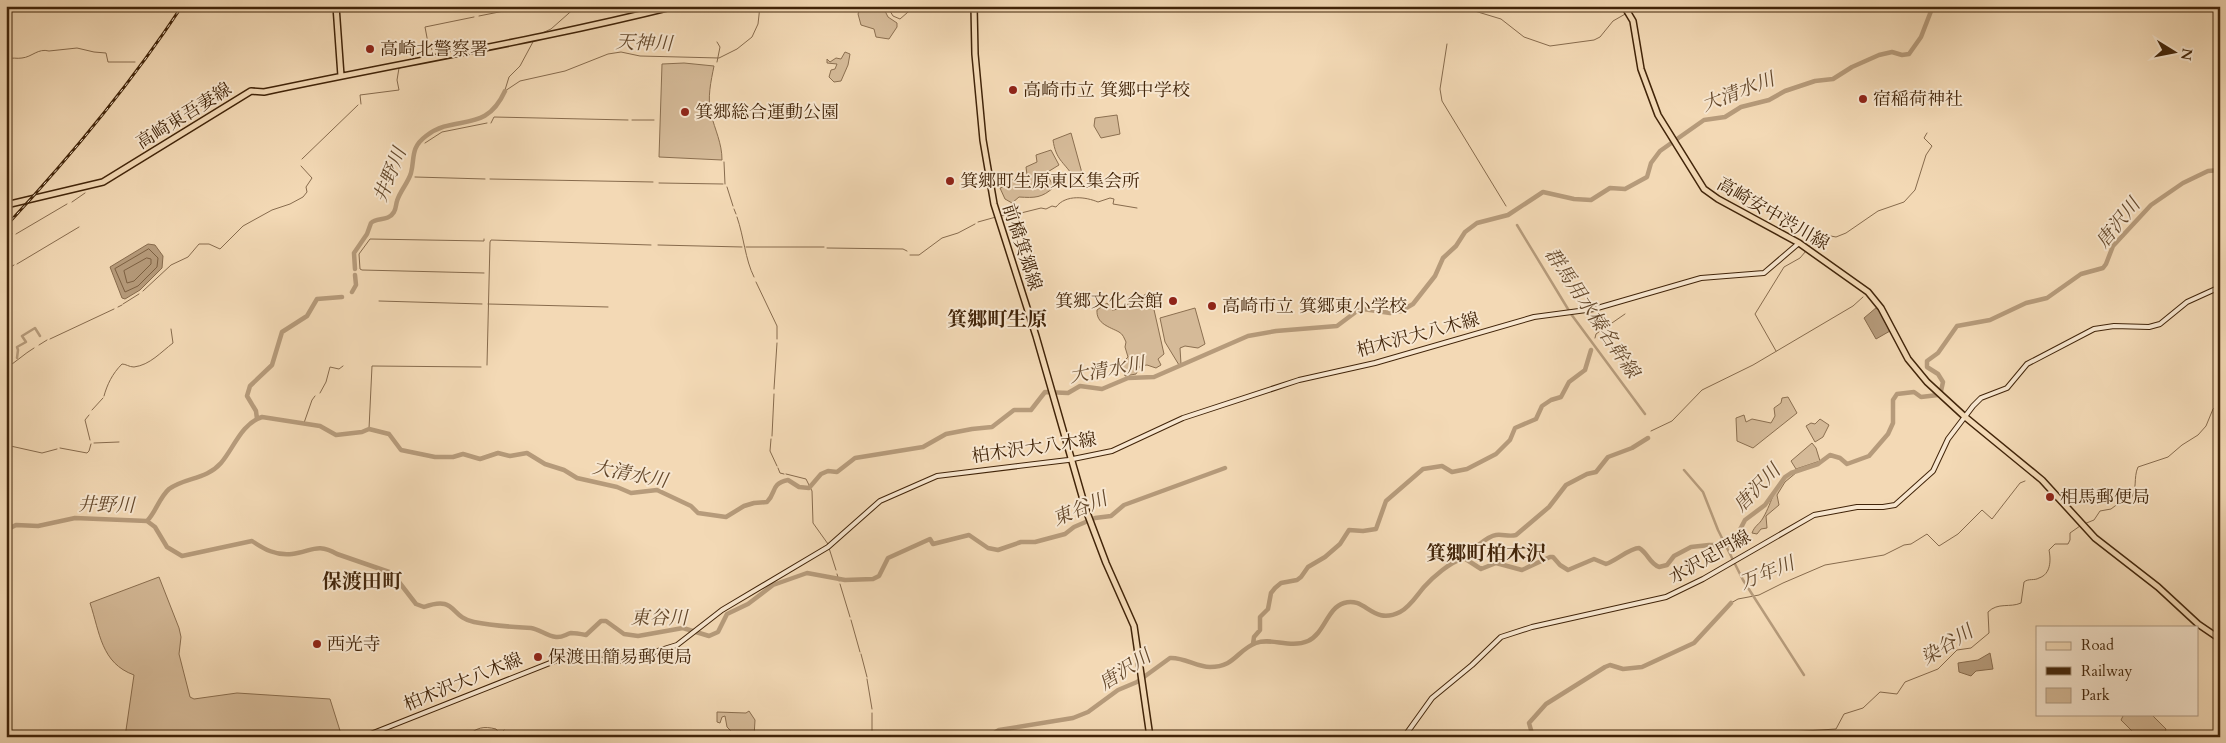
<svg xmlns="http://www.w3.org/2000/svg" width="2226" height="743" viewBox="0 0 2226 743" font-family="Cardo,'Noto Serif JP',serif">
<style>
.green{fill:#d5ba98;stroke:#8b6f50}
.water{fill:#b69b7b;stroke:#876b4d}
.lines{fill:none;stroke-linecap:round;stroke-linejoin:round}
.shore{stroke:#7c6042;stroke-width:1}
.stream{stroke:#876b4d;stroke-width:1}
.canal{stroke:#b69b7b;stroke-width:2.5}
.river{stroke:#b69b7b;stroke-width:4.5}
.secondary-casing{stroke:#412409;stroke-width:6}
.primary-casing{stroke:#412409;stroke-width:8}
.secondary{stroke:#f7e6cf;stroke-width:4}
.primary{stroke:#f3d9b5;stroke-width:5}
.rail-casing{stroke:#412409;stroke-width:3}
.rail{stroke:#f7e6cf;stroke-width:1;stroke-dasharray:4;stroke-linecap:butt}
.poi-dot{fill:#8f2418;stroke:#f7e6cf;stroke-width:2}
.labels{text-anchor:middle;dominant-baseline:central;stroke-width:4;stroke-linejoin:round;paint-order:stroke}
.poi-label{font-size:18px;fill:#412409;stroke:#f7e6cf;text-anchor:start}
.street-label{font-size:18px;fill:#412409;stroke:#f7e6cf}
.water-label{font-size:19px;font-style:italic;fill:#64482b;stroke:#f7e6cf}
.quarter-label{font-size:20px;font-weight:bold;fill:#412409;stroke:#f7e6cf}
</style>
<rect width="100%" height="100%" fill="#f3d9b5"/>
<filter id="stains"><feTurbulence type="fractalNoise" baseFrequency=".004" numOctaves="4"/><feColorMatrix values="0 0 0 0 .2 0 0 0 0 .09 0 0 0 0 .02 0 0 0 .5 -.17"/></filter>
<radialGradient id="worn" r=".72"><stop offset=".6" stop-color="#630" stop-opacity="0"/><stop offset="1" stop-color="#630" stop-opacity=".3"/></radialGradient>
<path class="green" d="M 861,6 L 883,7 L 888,17 L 897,23 L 897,27 L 889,39 L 876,37 L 874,29 L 861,25 L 858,14 Z
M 845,52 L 850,54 L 848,65 L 841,81 L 834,82 L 829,77 L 831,70 L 835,69 L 837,64 L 827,63 L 827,59 L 830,62 L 836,58 L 841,59 Z
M 684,63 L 714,66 C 711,81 707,98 711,114 C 715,130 722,143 722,160 L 659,157 L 662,64 Z
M 1117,115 L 1120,134 L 1101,138 L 1094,126 L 1095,118 Z
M 1071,133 L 1082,173 L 1073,176 C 1063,161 1056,160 1053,140 Z
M 1051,150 L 1059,165 L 1046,173 L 1054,187 C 1042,198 1035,198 1019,197 L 1012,203 L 1005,199 L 1000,188 L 1010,185 L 1009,181 L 1027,175 L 1026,167 L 1037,162 L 1036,155 Z
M 1150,292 L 1164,354 L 1158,359 L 1161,365 L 1156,368 L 1147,365 L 1140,366 L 1136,374 L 1125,376 L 1122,363 L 1128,357 L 1125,347 L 1126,342 C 1124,338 1123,334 1119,332 C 1110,327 1096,324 1097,310 L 1107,303 L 1112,310 C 1118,311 1142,296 1150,292 Z
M 1195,308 L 1205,344 L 1198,348 L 1185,346 L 1180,348 L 1181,364 L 1179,365 L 1165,342 L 1160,318 Z
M 1788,397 L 1797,413 L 1753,448 L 1737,441 L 1736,418 L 1744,415 L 1746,422 L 1752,419 L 1771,423 L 1775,416 L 1774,408 L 1781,403 L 1782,398 Z
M 1820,419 L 1829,425 L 1823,437 L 1815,442 L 1806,426 L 1811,423 L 1815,424 Z
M 1812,443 L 1816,448 L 1820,461 L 1796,469 L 1791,461 Z
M 1792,472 L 1797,472 L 1785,482 L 1777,495 L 1779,505 L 1766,516 L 1767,528 L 1761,529 L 1757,534 L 1752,533 C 1755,525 1759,525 1763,518 C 1773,501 1773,485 1792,472 Z
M 159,577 L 179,628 L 181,637 L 179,654 L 190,697 L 194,699 L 237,693 L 330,699 L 342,737 L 317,737 L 316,733 L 308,736 L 298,734 L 297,737 L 281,737 L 281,734 L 269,733 L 268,737 L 170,737 L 156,734 L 155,737 L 125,737 L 134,675 C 101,663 100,633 90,603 Z
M 749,711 L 755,720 L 754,737 L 725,737 L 730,735 L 732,732 L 727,727 L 725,716 L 722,717 L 720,723 L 717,722 L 717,712 L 746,713 Z
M 2124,714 L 2151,714 L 2166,729 L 2164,737 L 2138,737 L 2121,720 Z"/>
<path class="water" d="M 148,244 L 155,245 L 163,256 L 162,268 L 140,290 L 125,299 L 122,298 L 110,267 Z
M 1877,307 L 1890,331 L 1876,339 L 1864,318 Z
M 1990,653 L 1993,669 L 1976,671 L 1971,676 L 1959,672 L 1958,663 L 1978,660 Z"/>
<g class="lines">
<path class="shore" d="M 149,249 L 158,258 L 157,267 L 138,286 L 125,292 L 115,269 Z
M 147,258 L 151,259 L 151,264 L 134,281 L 127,283 L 124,271 Z"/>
<path class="stream" d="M 887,6 L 893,16 L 900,19 L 915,6
M 1458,6 L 1501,19 L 1524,37 L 1550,46 L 1594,40 L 1600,37 L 1613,21 L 1627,13
M 1630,11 L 1634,6
M 479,16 L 519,8
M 540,34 L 551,29 L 577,6
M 1447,44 L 1440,89 L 1442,101 L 1506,206
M 427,57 L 433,55 L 431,46 L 428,43 L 425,27 L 474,17
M 6,59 C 12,57 17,59 22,58 C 32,57 38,48 49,51 L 77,48 L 94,52 L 106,53 L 108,62 L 135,62
M 717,62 L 720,47 L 717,42
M 505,90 L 509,77 L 520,66 L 534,40
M 505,91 L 520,81 L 565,71 L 608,54 L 621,52 L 640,56 L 719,58 L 737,49 L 752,37 L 758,24 L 760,6
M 361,104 L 360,95 L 399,90 L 397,80 L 399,68 L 422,63
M 632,120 L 654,120
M 491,123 L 494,117 L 628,120
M 425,143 L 442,132 L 487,123
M 302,159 L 358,105
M 724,162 L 725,184
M 415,177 L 485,179
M 490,179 L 653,182
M 659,183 L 723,184
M 727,187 L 733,206
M 72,202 L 85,193
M 734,209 L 736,214
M 1000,216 L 1021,213 L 1041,208 L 1046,209 L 1052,206 L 1056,207 C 1066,194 1086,197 1098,202 L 1110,198 L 1114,199 L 1113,204 L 1137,208
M 737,217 C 744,237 745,259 754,277
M 978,222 L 996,217
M 16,234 L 67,204
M 6,238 L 12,234
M 484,239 L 484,241 L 370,239 L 359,254 L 360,269 L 362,270 L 484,273
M 658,245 L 742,247
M 746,247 L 824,247
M 827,248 L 903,249 L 907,251
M 1808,248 L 1820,234 L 1836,237 L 1846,233 L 1878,211 L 1904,202 L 1915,190 L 1926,155 L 1932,146 L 1924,138 L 1927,133
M 910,255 L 919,255 L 942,238 L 958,233 L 975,224
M 354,261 L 355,261
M 17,264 L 79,227
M 6,270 L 14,265
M 756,282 L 777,326 L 777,339
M 143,291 L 171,265 L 188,257 L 199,244 L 209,244 L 220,249 L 243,226 L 272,210 L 290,204 L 303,197 L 307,192 L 306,187 L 312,178 L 301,166
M 379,301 L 482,304
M 123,304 L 139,294
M 488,304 L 608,307
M 118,307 L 122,305
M 1595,338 L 1596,334 L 1625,314
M 50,339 L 114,309
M 39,345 L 47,340
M 1776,351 L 1755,314 L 1784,267 L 1800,258 L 1806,251
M 487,365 L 490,242 L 491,240 L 651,245
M 6,368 C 16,362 24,354 34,348
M 774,389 L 777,343
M 320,393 L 326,382 L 330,367 L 339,369 L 343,366
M 104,396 C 107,385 112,374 122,364 C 126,364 129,367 134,367 C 150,365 161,352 173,343 L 171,329
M 92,410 L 103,398
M 89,415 L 85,420 L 90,440
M 304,423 L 312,400 L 315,396
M 369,429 L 372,366 L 481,367
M 1651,431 L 1672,421 L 1702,390 L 1753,365 L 1853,306 L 1863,297
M 772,436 L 774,394
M 771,439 L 770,451 L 777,466
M 94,443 L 119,442
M 6,445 L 42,453 L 57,449
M 60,448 L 87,453 L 89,451 L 91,444
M 778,468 L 780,473 L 784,474
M 786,474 L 806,479 L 812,491 L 813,523 L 828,544
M 2084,524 L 2094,520 L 2100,511 L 2111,509 L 2119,503 L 2130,500 C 2138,490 2133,478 2138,467 L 2168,457 L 2182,445 L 2198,435 L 2206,426 L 2213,409 L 2220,402
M 829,548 L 836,570
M 837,574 L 839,581
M 840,584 L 850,617
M 1731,603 L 1738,599 L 1759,595 L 1783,583 L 1825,565 L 1884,555 L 1904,545 L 1911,544 L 1927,534 L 1939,546 L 1958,534 L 1982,510 L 1992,519 L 2020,483 L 2025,481
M 851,620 L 860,652
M 861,654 L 867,677
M 867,679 L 872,709
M 467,737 C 476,727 484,726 496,729 L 500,734 L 504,730
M 872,737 L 872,713
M 1779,737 L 1790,732 L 1836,729 L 1844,714 L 1863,708 L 1880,692 L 1897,694 L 1905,682 L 1938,669 L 1957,650 L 1971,648 L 1989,633 L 1988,612 C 1998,602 2010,608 2021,603 L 2024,582 C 2029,578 2034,581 2039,578 C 2051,574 2051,560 2049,550 L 2055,544 L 2068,544 L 2070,540 L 2070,533 L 2080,526"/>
<path class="canal" d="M 1517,225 L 1571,314 L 1645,414
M 17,358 L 18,350 L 17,347 L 26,342 L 22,336 L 35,328 L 40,336
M 1684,470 L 1703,492 L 1718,530 L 1743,580 L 1804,675"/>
<path class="river" d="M 355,269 L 354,253 L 367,234 L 371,223 C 377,217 388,222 394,212 C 396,209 396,204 397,201 C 400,191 408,183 411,173 C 415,158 410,148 426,136 C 456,113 485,135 505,91
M 352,292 L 356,285 L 355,275
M 257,419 L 256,411 L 247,396 L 250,386 L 272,365 L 282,332 L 307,316 L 317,299 L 342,297
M 147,521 C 156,512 159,498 169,489 C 185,477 206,480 221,463 C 234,448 241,424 262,417 L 320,426 L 336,435 L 362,432 L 369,429 L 389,434 L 401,450 L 435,457 L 453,457 L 463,454 L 480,459 L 498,453 L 510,456 L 527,453 L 545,464 L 564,470 L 577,478 L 617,487 L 631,493 L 657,490 L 691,506 L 698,513 L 726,517 L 744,506 L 754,503 L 767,502 C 777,492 770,484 788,480 L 799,487 L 809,488 L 821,474 L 828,471 L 837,472 L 855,458 L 923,447 L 946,434 L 972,429 L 992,427 L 1014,410 L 1031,410 L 1045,392 L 1068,393 L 1080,386 L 1102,389 L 1128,378 L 1154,377 L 1248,336 L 1276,331 L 1337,326 L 1357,311 L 1363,309 L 1390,313 L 1401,311 L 1413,304 L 1435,276 L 1443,258 L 1456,246 L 1465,232 L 1477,223 L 1508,215 L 1543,192 L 1574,199 L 1591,200 L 1610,188 L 1625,189 L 1647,177 L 1651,163 L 1660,151 L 1704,120 L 1725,117 L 1741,107 L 1769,100 L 1785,91 L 1815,81 L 1833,79 L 1852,67 L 1879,55 L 1892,52 L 1902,55 L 1909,54 L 1921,37 L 1933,6
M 147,521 L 155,527 L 167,547 L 182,556 L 252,541 C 264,549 276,556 292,554 C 311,552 317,542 337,554 L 392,573 L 416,604 L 424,607 C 457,595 449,617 474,622 C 493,626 512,627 531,628 C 539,629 547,636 556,637 C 562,638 566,634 571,633 C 576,633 581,634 586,635 L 601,621 L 606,621 L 624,634 L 638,636 L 683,628 L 709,636 L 718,632 L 727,614 L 748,604 L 773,585 L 807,573 L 845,580 L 873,579 L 879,576 L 888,558 L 930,539 L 933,544 L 969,535 L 988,548 L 998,550 L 1021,542 L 1035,542 L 1065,534 L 1074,527 L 1095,518 L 1111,516 L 1124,505 L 1225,468
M 6,530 L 16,525 L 38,526 L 75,518 L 147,521
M 1466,559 C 1468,552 1488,536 1496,535 C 1503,534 1509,537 1516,535 L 1549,507 L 1566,485 L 1587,474 L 1596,472 L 1608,457 L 1632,448 L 1648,438
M 1253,644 L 1254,637 L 1260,630 L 1260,617 L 1268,609 L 1271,593 L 1275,588 L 1281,583 L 1297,580 L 1301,577 L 1308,567 L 1325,557 L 1340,544 L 1349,530 L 1363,531 L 1376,529 L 1386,501 L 1423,469 L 1442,466 L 1452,472 L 1467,469 L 1496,454 L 1510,440 L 1515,428 L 1536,419 L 1542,406 L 1551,400 L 1561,397 L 1569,382 L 1585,370 L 1591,350
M 988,737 L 999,730 L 1073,718 L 1088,712 L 1118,690 L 1137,682 L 1170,658 C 1184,657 1196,667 1210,667 C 1235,667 1237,650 1256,643 C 1271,637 1290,649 1308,641 C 1325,633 1327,608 1344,603 C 1366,596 1372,626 1400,612 C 1410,607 1417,595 1424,587 C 1433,577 1450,562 1464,558 L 1481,569 L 1496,563 L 1522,570 L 1550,557 L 1553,557 L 1560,565 L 1568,570 L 1594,559 L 1606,564 C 1617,560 1630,548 1639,548 C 1648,553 1649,563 1659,567 L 1667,565 L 1674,556 L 1691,547 L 1709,545 L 1732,545 L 1745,520 L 1765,505 L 1785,477 L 1791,473 L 1818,464 L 1830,455 L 1840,458 L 1847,464 L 1869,456 L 1888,434 L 1893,423 L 1893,400 L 1897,394 L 1914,392 L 1921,397 L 1938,395 L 1941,391 L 1943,382 L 1938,374 L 1927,367 L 1927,361 L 1938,353 L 1957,326 L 1990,320 L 2026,303 L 2047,298 L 2081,274 L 2103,268 L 2106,264 L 2113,246 L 2151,205 L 2183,183 L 2208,171 L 2220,170
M 1533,737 L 1529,723 L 1546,704 L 1605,667 L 1610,665 L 1623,669 L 1642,667 L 1694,643 L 1731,603"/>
<g class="secondary-casing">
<path id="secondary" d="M 363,737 L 555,661 L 570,658 L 625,661 L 677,645 L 722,610 L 828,547 L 880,501 L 937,476 L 1068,460 L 1112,451 L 1183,418 L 1299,380 L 1375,363 L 1534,317 L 1594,309 L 1701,278 L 1764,273 L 1799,243
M 1404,737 L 1432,698 L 1472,665 L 1501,637 L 1532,627 L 1666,597 L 1703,579 L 1814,515 L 1857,507 L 1883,507 L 1895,505 L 1933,471 L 1948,439 L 1973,406 L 1981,398 L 2007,388 L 2027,364 L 2094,329 L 2114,326 L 2149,327 L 2160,324 L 2187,302 L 2220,287"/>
</g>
<g class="primary-casing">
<path id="primary" d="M 336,6 L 341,76
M 974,6 L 975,54 L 983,140 L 994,204 L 1036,336 L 1086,510 L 1106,563 L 1134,626 L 1150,737
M 1624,6 L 1633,21 L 1641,69 L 1658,115 L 1704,189 L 1718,199 L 1799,243 L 1868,292 L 1881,308 L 1908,359 L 1927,382 L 1964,416 L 2042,480 L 2095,538 L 2158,587 L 2198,624 L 2220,639
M 6,205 L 103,182 L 251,91 L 264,92 C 401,63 539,40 675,6"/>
</g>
<use href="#secondary" class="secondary"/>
<use href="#primary" class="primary"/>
<g class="rail-casing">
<path id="rail" d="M 6,226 C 70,157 130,85 182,6"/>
</g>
<use href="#rail" class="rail"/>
</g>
<g class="poi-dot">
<circle cx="370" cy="49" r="5"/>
<circle cx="1013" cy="90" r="5"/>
<circle cx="1863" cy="99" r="5"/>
<circle cx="685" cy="112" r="5"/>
<circle cx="950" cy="181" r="5"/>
<circle cx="1173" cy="301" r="5"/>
<circle cx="1212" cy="306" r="5"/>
<circle cx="2050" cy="497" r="5"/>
<circle cx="317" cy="644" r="5"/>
<circle cx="538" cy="657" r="5"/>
</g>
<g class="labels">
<g class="poi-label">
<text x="380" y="49">高崎北警察署</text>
<text x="1023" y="90">高崎市立 箕郷中学校</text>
<text x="1873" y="99">宿稲荷神社</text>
<text x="695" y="112">箕郷総合運動公園</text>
<text x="960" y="181">箕郷町生原東区集会所</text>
<text x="1163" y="301" text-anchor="end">箕郷文化会館</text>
<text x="1222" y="306">高崎市立 箕郷東小学校</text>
<text x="2060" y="497">相馬郵便局</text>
<text x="327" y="644">西光寺</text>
<text x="548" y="657">保渡田簡易郵便局</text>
</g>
<g class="street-label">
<text transform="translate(184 116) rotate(-32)">高崎東吾妻線</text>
<text transform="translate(1773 214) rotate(30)">高崎安中渋川線</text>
<text transform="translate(1022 247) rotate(72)">前橋箕郷線</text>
<text transform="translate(1418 335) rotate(-15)">柏木沢大八木線</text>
<text transform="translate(1034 448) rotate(-8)">柏木沢大八木線</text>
<text transform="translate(1710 557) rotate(-29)">水沢足門線</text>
<text transform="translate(463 682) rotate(-22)">柏木沢大八木線</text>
</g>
<g class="water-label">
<text transform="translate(644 43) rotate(2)">天神川</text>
<text transform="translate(1738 92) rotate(-21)">大清水川</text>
<text transform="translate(390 175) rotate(-68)">井野川</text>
<text transform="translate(2118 223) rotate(-51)">唐沢川</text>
<text transform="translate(1592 313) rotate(56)">群馬用水榛名幹線</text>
<text transform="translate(1107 370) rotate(-10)">大清水川</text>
<text transform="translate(630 474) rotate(11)">大清水川</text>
<text transform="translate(1757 488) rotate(-46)">唐沢川</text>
<text transform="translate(106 505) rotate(1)">井野川</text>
<text transform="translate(1080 509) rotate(-23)">東谷川</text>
<text transform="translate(1767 573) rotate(-22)">万年川</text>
<text x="659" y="618">東谷川</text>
<text transform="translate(1947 645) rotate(-32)">染谷川</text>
<text transform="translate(1125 670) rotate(-33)">唐沢川</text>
</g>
<g class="quarter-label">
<text x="997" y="319">箕郷町生原</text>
<text x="1486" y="553">箕郷町柏木沢</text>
<text x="362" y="581">保渡田町</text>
</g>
</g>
<rect width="2226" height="743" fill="none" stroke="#f3d9b5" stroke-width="25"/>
<rect x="8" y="8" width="2211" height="728" fill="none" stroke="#412409" stroke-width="2.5"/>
<rect x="12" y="12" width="2201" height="718" fill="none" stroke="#412409"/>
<rect x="2036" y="626" width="162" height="90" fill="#f7e6cf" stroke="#ae9880"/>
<rect x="2046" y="642" width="25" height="8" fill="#f3d9b5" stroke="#ae9880"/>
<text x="2081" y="650" font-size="15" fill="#412409">Road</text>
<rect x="2046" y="667" width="25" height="8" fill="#412409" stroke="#ae9880"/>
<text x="2081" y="676" font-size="15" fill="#412409">Railway</text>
<rect x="2046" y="688" width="25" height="15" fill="#d5ba98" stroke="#ae9880"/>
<text x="2081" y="700" font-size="15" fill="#412409">Park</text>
<g transform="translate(2174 52) rotate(100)" stroke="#f7e6cf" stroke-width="4" paint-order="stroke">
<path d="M0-4L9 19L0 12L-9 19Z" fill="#412409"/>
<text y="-8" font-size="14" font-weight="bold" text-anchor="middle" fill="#412409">N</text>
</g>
<rect width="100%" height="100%" filter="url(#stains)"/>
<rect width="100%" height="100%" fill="url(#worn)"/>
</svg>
